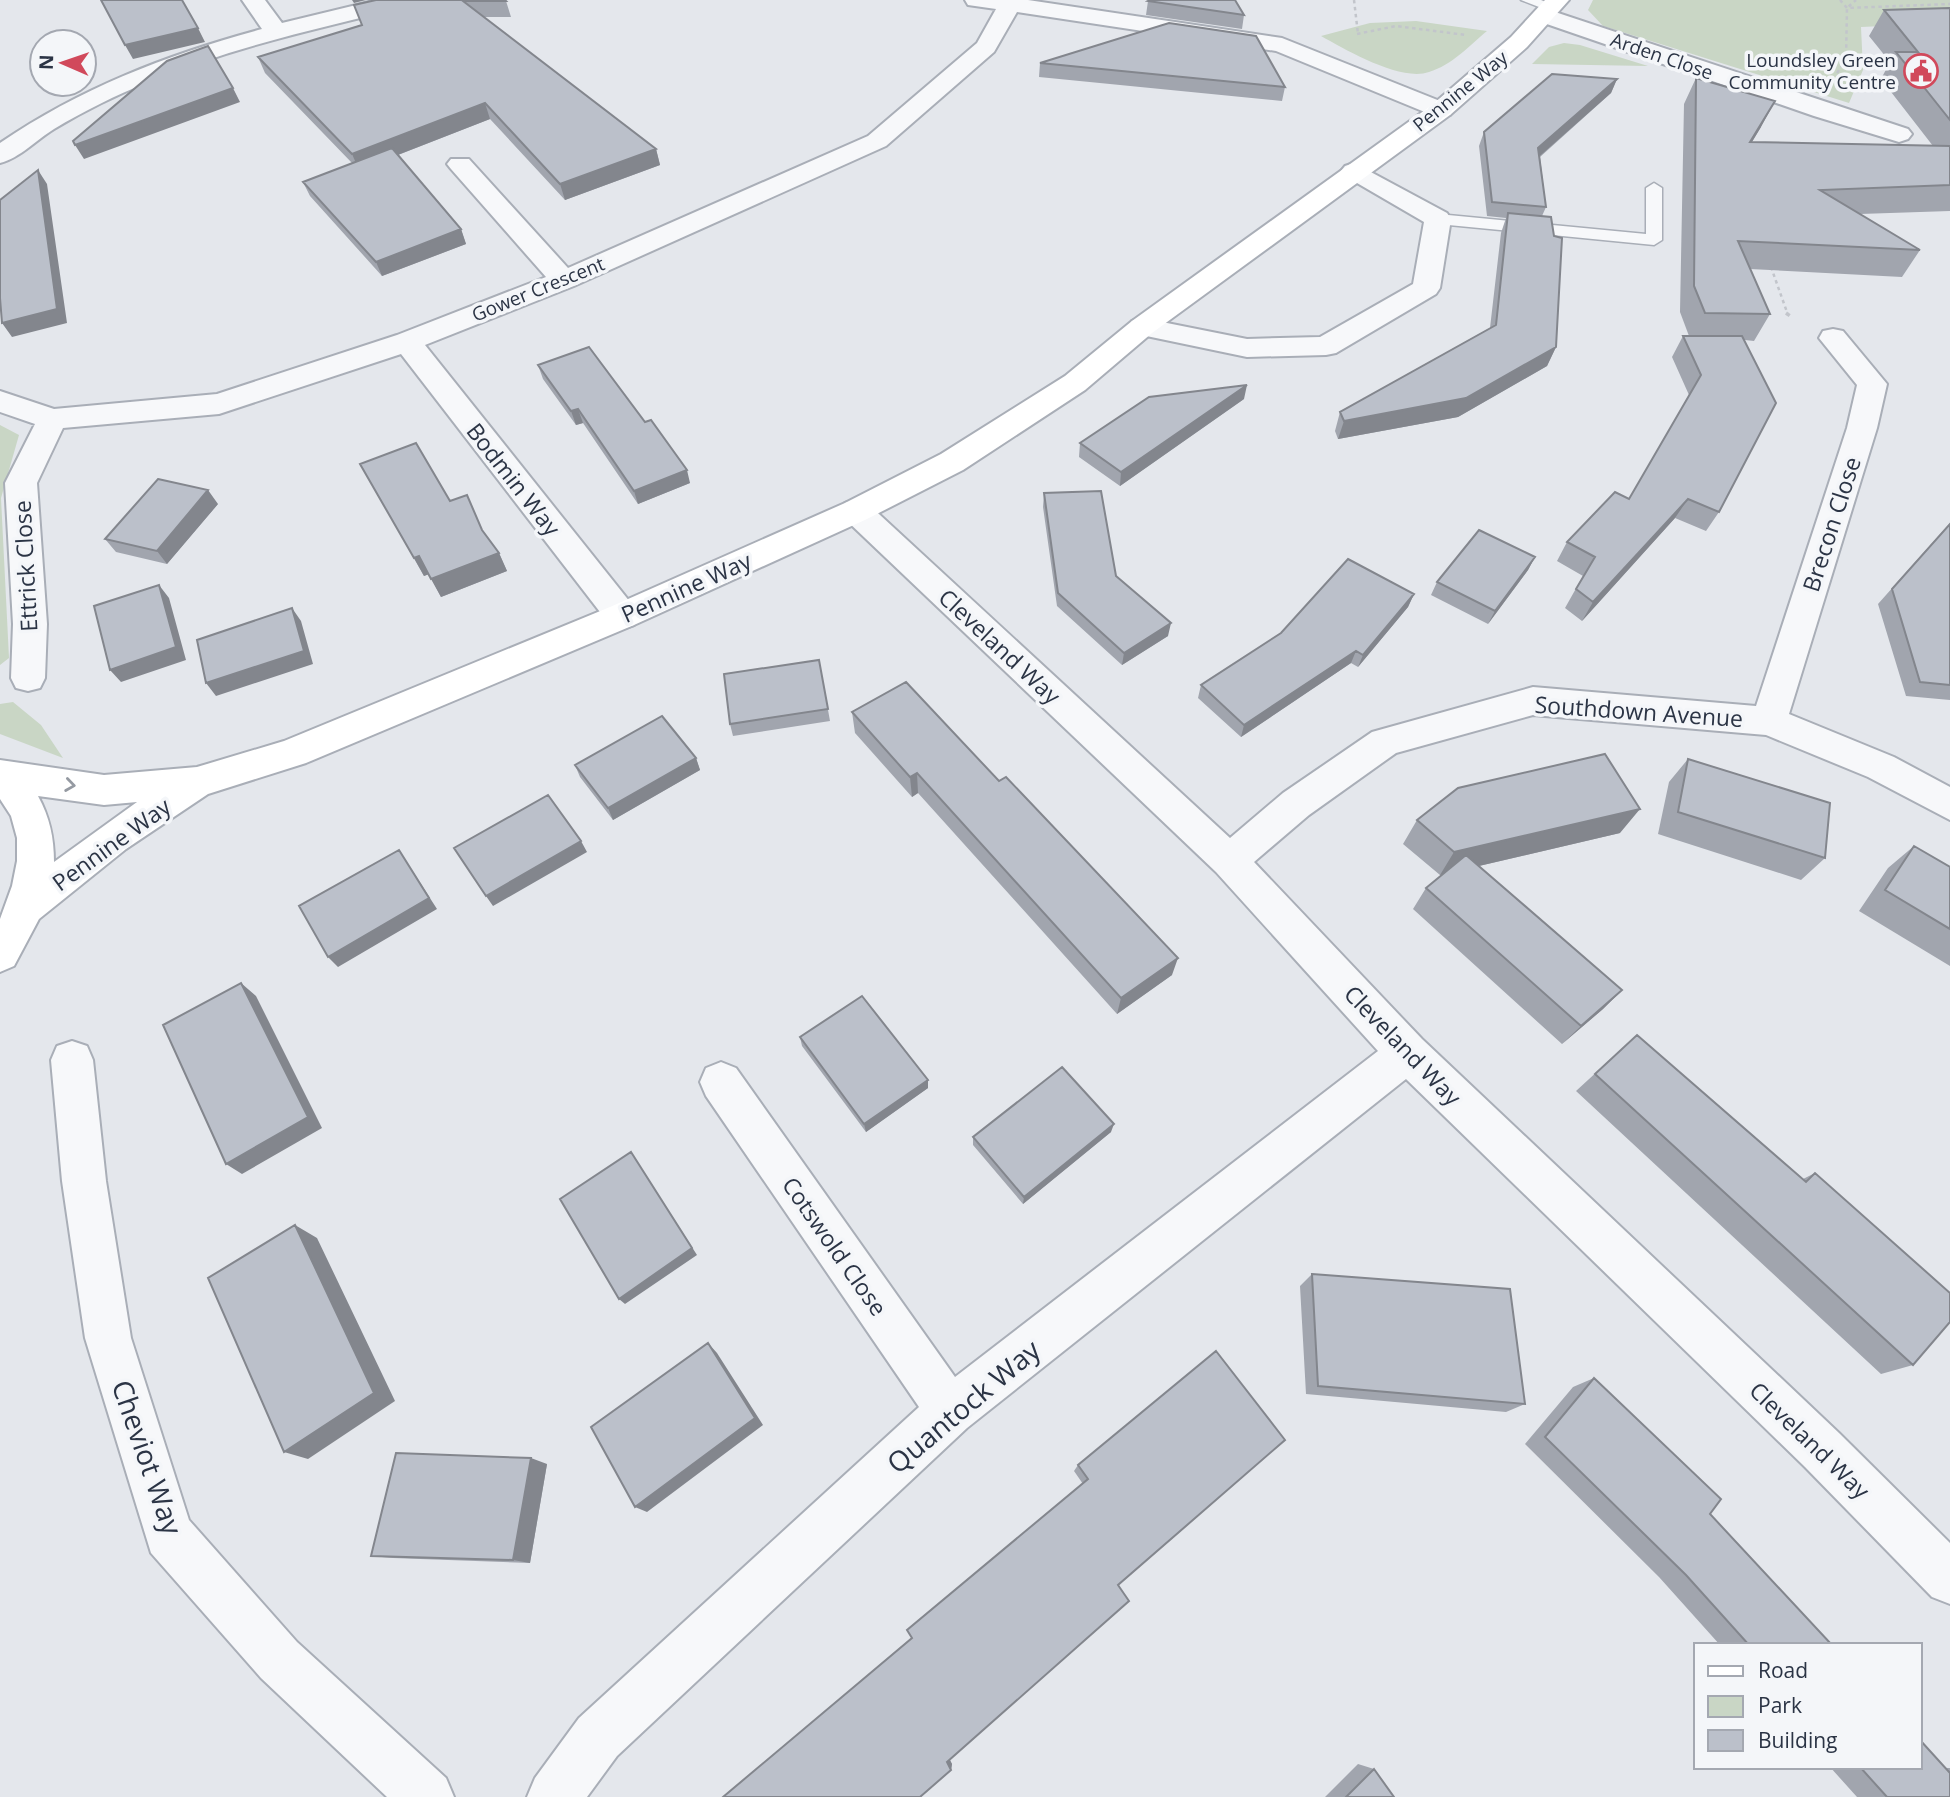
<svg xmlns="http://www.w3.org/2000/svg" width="1950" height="1797" viewBox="0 0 1950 1797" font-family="'Open Sans',sans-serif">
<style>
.green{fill:#c9d6c5}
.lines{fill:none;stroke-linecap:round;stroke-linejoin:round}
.lane-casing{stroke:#a9aeb7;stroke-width:3}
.street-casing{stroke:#a9aeb7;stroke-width:4}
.secondary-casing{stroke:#a9aeb7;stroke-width:4}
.path-far1{stroke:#c2c5cb;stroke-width:2.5;stroke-dasharray:3.5 3.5;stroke-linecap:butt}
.path{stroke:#c2c5cb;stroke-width:3.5;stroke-dasharray:4.5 4.5;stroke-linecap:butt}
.lane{fill:#f7f8fa;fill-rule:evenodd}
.street{fill:#f7f8fa;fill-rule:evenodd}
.secondary{fill:#fff;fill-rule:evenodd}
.wall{fill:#a1a5ae}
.shaded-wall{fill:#83868d}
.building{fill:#bbc0ca;stroke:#83868d;stroke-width:2}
.oneway{stroke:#959aa2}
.labels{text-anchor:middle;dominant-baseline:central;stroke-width:7;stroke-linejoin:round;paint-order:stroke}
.far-street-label{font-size:19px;fill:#2b3445;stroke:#f4f6f9}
.far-poi-label{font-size:19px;fill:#2b3445;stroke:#f4f6f9;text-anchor:end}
.street-label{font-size:23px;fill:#2b3445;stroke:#f4f6f9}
.near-street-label{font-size:28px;fill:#2b3445;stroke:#f4f6f9}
</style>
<rect width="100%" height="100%" fill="#e4e7ec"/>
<path class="green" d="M 1593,0 L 1950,0 L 1950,23 L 1861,27 L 1863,70 L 1849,103 L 1603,26 L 1588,10 Z
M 1416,21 L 1487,31 C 1469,46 1452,65 1429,72 C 1401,82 1346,50 1321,36 L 1370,23 Z
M 1564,43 L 1580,45 L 1648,66 L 1532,64 L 1549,47 Z
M 0,425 L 19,435 L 1,498 L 9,658 L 0,665 Z
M 13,702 L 41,725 L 63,758 L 0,734 L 0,704 Z"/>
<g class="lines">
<g class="lane-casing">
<path id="lane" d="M 1521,0 L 1541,0 L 1559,8 L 1552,12 Z
M 1654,183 L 1662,188 L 1662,240 L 1654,245 L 1438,224 L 1430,219 L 1438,214 L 1646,234 L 1646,188 Z"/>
</g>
<g class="street-casing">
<path id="street" d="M 242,0 L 265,0 L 282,23 L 377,0 L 417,0 L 414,5 C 325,27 234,46 149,82 C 116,95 84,111 54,129 C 36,140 20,158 0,163 L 0,143 C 80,88 169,54 262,29 Z
M 965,0 L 1028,0 L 1282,38 L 1450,105 L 1453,110 L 1450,115 L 1432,115 L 1276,51 L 1017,12 L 994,52 L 886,146 L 574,286 L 425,345 L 634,607 L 639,616 L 634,625 L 622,629 L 610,625 L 401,354 L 219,414 L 63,428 L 37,483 L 47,624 L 45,678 L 40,688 L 28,691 L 16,688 L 11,678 L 13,624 L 5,483 L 35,424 L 0,412 L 0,391 L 54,409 L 217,394 L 397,335 L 546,277 L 451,169 L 447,164 L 451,159 L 469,159 L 568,268 L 868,136 L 977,43 L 996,9 L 968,5 Z
M 1546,9 L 1908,129 L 1912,134 L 1908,139 L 1899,142 L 1814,116 L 1538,21 L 1535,16 L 1538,11 Z
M 1354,163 L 1447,213 L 1451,219 L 1440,288 L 1436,294 L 1336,353 L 1326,355 L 1247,357 L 1132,333 L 1128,327 L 1132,321 L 1142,318 L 1247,339 L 1320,337 L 1413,284 L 1424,222 L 1345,176 L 1341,171 L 1345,166 Z
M 1833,329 L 1843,331 L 1887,384 L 1877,428 L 1789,714 L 1894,757 L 1950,787 L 1950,820 L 1868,777 L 1766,735 L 1533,715 L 1396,753 L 1309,815 L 1254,862 L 1422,1039 L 1839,1433 L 1950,1543 L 1950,1604 L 1932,1597 L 1805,1467 L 1406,1079 L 967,1428 L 617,1756 L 587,1797 L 527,1797 L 535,1778 L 579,1718 L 919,1407 L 706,1096 L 700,1082 L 706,1068 L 721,1062 L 736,1068 L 955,1377 L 1378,1051 L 1216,872 L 845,519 L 840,511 L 845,503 L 856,500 L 867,503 L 1230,838 L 1283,793 L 1372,732 L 1533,687 L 1756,706 L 1847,428 L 1857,385 L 1819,338 L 1823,331 Z
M 72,1041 L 87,1046 L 93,1060 L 106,1181 L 131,1338 L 189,1520 L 297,1642 L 446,1778 L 454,1797 L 387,1797 L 261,1678 L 151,1553 L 85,1338 L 62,1181 L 51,1060 L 57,1046 Z"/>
</g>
<g class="secondary-casing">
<path id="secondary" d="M 1545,0 L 1569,0 L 1527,47 L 1450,115 L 1152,333 L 1085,390 L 963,470 L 867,519 L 634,625 L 306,763 L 208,794 L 126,849 L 39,919 L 14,966 L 0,972 L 0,919 L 12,886 L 17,861 L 17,838 L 11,816 L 0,799 L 0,760 L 104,775 L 197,767 L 284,741 L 610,607 L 845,503 L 941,454 L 1065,376 L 1132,321 L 1432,105 L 1511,37 ZM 38,796 L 104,805 L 137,802 L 54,862 C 54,838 50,818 38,796 Z"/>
</g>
<path class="path-far1" d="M 1354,0 L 1358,34
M 1840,0 L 1847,8 L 1950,4
M 1357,34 L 1396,26 L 1466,35
M 1837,73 L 1846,60 L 1847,8 L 1856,0
M 1771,267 L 1788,315"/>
<path class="path" d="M 1786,313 L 1793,318"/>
<use href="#lane" class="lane"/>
<use href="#street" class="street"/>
<use href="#secondary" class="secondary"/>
</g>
<path class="wall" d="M 376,0 L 506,1 L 511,17 L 483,17 L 656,149 L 660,165 L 565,200 L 490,119 L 398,155 L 461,229 L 466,244 L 382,276 L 310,196 L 303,182 L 352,163 L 265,73 L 258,57 L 362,25 Z
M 1148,1 L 1244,15 L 1242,29 L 1146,15 Z
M 1950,8 L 1950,211 L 1860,214 L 1920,250 L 1902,277 L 1750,269 L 1770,314 L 1754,341 L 1745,340 L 1719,512 L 1706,531 L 1675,518 L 1582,621 L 1565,608 L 1583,576 L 1557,561 L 1567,542 L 1629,499 L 1689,395 L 1672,357 L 1683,336 L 1689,336 L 1680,312 L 1684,104 L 1696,78 L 1761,127 L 1752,142 L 1933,146 L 1881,79 L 1890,62 L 1869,36 L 1884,10 Z
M 1040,63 L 1285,87 L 1282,101 L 1039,77 Z
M 1617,79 L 1611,93 L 1540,157 L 1546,207 L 1542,216 L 1556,347 L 1547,366 L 1458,417 L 1338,439 L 1335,431 L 1340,412 L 1490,328 L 1501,233 L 1506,218 L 1487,216 L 1479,146 L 1484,132 Z
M 538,365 L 645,422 L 690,483 L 638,504 L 583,423 L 576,425 L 543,379 Z
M 1244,399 L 1120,486 L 1079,457 L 1080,443 Z
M 360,464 L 450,501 L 483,531 L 499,553 L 507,571 L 441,597 L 429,574 L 424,576 Z
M 1044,493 L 1168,636 L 1122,665 L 1057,606 L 1043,507 Z
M 218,504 L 167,564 L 116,552 L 105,539 Z
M 1950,523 L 1950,700 L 1906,696 L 1878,604 Z
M 1535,557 L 1528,570 L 1488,624 L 1431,595 L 1437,582 Z
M 1414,594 L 1408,607 L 1358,667 L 1351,663 L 1241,737 L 1198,698 L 1201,685 Z
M 819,660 L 830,721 L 733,736 L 730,724 Z
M 852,712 L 1172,975 L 1117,1014 L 918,793 L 912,797 L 855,733 Z
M 696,758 L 700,770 L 613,820 L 580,777 L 575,765 Z
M 1688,759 L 1825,858 L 1801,880 L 1658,834 L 1669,782 Z
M 1417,820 L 1620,833 L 1479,866 L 1622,990 L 1603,1009 L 1562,1044 L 1413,909 L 1426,888 L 1442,875 L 1440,875 L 1403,844 Z
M 1914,846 L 1950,867 L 1950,966 L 1859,911 L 1888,868 Z
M 1637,1035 L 1803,1179 L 1815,1173 L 1913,1365 L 1881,1374 L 1576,1091 Z
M 800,1037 L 928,1080 L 928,1088 L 866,1132 L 802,1046 Z
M 1111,1132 L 1023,1204 L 973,1145 L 973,1137 Z
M 1312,1274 L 1525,1404 L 1506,1412 L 1306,1394 L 1300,1286 Z
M 1216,1351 L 1118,1585 L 949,1759 L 952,1764 L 951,1770 L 912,1638 L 1083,1484 L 1074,1471 L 1078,1465 Z
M 1594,1378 L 1710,1514 L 1832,1645 L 1720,1645 L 1659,1577 L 1525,1444 L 1573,1387 Z
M 547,1464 L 530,1563 L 393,1558 L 371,1556 Z
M 1358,1764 L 1374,1769 L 1394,1797 L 1325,1797 Z
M 1830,1767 L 1950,1768 L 1950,1797 L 1857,1797 Z"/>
<path class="shaded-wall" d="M 352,0 L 366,0 L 354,3 Z
M 198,28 L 205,42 L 133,59 L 125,45 Z
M 1617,79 L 1611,93 L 1533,162 L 1538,148 Z
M 233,88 L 240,102 L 84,159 L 75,145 Z
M 1775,101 L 1761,127 L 1736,168 L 1750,142 Z
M 485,103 L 490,119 L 359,170 L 352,154 Z
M 656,149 L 660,165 L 565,200 L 560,184 Z
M 38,170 L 47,184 L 67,323 L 12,337 L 2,323 Z
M 461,229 L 466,244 L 382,276 L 376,262 Z
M 1556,347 L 1547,366 L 1458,417 L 1338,439 L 1344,421 Z
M 1247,385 L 1244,399 L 1120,486 L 1121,472 Z
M 578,409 L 583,423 L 576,425 L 571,411 Z
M 687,470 L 690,483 L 638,504 L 634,491 Z
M 208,490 L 218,504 L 167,564 L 157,551 Z
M 1688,499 L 1675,518 L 1582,621 L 1593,602 Z
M 499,553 L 507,571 L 441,597 L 431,579 Z
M 419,556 L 429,574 L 424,576 L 414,558 Z
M 1535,557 L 1528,570 L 1488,624 L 1495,611 Z
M 159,585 L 169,598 L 186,660 L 121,682 L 110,670 Z
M 1414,594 L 1408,607 L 1358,667 L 1363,655 Z
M 292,608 L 301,621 L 313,664 L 216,696 L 206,683 Z
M 1171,623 L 1168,636 L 1122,665 L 1124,653 Z
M 1356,651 L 1351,663 L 1241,737 L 1244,725 Z
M 696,758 L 700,770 L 613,820 L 608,808 Z
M 917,773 L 918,793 L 912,797 L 910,777 Z
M 1640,809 L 1620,833 L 1440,875 L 1454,852 Z
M 581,841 L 587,852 L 493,906 L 486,896 Z
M 399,850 L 437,909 L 338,967 L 328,957 Z
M 1178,958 L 1172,975 L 1117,1014 L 1121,998 Z
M 241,983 L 256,996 L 322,1128 L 242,1174 L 226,1164 Z
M 1622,990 L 1603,1009 L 1562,1044 L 1581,1026 Z
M 928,1080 L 928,1088 L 866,1132 L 864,1124 Z
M 1114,1124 L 1111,1132 L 1023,1204 L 1024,1197 Z
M 631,1152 L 697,1255 L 625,1304 L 619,1299 Z
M 295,1225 L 317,1238 L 395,1401 L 308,1459 L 284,1452 Z
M 708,1343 L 717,1353 L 763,1425 L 647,1512 L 635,1507 Z
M 531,1458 L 547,1464 L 530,1563 L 513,1560 Z
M 948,1756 L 952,1764 L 951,1770 L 947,1762 Z"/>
<path class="building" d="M 101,0 L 182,0 L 198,28 L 125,45 Z
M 376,0 L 505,0 L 506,1 L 463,1 L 656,149 L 560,184 L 485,103 L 352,154 L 258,57 L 362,25 L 354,5 Z
M 1150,0 L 1235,0 L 1244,15 L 1148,1 Z
M 1950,8 L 1950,120 L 1896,52 L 1918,52 L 1884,10 Z
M 1169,23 L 1256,36 L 1285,87 L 1040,63 Z
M 208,46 L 233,88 L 75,145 L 73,141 L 167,61 Z
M 1552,74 L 1617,79 L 1538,148 L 1546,207 L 1492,202 L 1484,132 Z
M 1696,78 L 1775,101 L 1750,142 L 1950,146 L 1950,185 L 1820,190 L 1920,250 L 1738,241 L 1770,314 L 1705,313 L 1694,286 Z
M 392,148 L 461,229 L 376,262 L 303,182 Z
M 38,170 L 57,309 L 2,323 L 0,298 L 0,200 Z
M 1508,213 L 1551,217 L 1554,236 L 1562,238 L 1556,347 L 1466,398 L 1344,421 L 1340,412 L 1496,325 Z
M 1683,336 L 1742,336 L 1776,403 L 1719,512 L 1688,499 L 1593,602 L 1576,589 L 1595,557 L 1567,542 L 1615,492 L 1629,499 L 1701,375 Z
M 589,347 L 645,422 L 651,420 L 687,470 L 634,491 L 578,409 L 571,411 L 538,365 Z
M 1247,385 L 1121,472 L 1080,443 L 1149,397 Z
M 416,443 L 450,501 L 467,495 L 482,530 L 499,553 L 431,579 L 419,556 L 414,558 L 360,464 Z
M 158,479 L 208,490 L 157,551 L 105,539 Z
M 1101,491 L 1116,576 L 1171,623 L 1124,653 L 1058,593 L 1044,493 Z
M 1950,524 L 1950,685 L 1920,682 L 1892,589 Z
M 1479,530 L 1535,557 L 1495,611 L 1437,582 Z
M 1348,559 L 1414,594 L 1363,655 L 1356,651 L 1244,725 L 1201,685 L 1281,633 Z
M 159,585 L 176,647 L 110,670 L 94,606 Z
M 292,608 L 304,651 L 206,683 L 197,640 Z
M 819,660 L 828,709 L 730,724 L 724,674 Z
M 906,682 L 999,781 L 1006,777 L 1178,958 L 1121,998 L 917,773 L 910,777 L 852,712 Z
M 662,716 L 696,758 L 608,808 L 575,765 Z
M 1605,754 L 1640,809 L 1454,852 L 1417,820 L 1458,788 Z
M 1688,759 L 1830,803 L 1825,858 L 1678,812 Z
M 548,795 L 581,841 L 486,896 L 454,848 Z
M 1914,846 L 1950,867 L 1950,929 L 1885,890 Z
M 399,850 L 429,898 L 328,957 L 299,906 Z
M 1466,855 L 1622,990 L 1581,1026 L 1426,888 Z
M 241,983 L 308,1117 L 226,1164 L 163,1025 Z
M 862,996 L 928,1080 L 864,1124 L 800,1037 Z
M 1637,1035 L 1806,1182 L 1815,1173 L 1950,1293 L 1950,1322 L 1913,1365 L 1595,1074 Z
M 1062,1067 L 1114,1124 L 1024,1197 L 973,1137 Z
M 631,1152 L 692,1248 L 619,1299 L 560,1199 Z
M 295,1225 L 374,1393 L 284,1452 L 208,1278 Z
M 1312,1274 L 1510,1289 L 1525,1404 L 1318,1386 Z
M 708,1343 L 755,1418 L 635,1507 L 591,1427 Z
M 1216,1351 L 1285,1440 L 1118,1585 L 1129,1601 L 947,1762 L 951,1770 L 920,1797 L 723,1797 L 912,1638 L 907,1630 L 1088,1479 L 1078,1465 Z
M 1594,1378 L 1721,1499 L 1710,1514 L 1832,1645 L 1749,1645 L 1686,1575 L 1545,1437 Z
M 396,1453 L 531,1458 L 513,1560 L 371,1556 Z
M 1920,1740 L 1950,1773 L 1950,1797 L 1887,1797 L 1860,1767 L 1920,1767 Z
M 1374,1769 L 1394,1797 L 1346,1797 Z"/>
<defs><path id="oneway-chevron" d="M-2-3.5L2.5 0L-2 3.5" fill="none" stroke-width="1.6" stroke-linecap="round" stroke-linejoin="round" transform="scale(1.75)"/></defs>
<use class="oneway" href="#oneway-chevron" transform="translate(70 785) rotate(8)"/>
<defs>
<g id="civic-ring" transform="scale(1.75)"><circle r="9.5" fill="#f4f6f9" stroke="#d1495b" stroke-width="1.5"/><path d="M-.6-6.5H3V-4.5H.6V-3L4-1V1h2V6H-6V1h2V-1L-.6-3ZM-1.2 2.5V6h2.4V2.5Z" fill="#d1495b"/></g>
</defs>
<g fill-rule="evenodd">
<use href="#civic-ring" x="1921" y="71"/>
</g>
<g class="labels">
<g class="far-street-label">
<text transform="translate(1662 56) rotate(19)">Arden Close</text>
<text transform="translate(1460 91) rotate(-39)">Pennine Way</text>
<text transform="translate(538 289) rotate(-22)">Gower Crescent</text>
</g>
<g class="far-poi-label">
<text x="1896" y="60">Loundsley Green<tspan x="1896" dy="22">Community Centre</tspan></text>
</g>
<g class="street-label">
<text transform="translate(514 479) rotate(52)">Bodmin Way</text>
<text transform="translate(1831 524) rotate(-72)">Brecon Close</text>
<text transform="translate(25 566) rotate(-93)">Ettrick Close</text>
<text transform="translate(686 587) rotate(-24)">Pennine Way</text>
<text transform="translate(1000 646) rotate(43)">Cleveland Way</text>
<text transform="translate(1639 711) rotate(4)">Southdown Avenue</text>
<text transform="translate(111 844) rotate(-36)">Pennine Way</text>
<text transform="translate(1403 1045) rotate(46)">Cleveland Way</text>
<text transform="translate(835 1246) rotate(55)">Cotswold Close</text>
<text transform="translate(1810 1440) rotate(44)">Cleveland Way</text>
</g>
<g class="near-street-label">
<text transform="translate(963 1406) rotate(-40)">Quantock Way</text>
<text transform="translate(148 1457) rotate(71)">Cheviot Way</text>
</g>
</g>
<rect x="1694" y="1643" width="228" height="126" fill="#f4f6f9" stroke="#a4a8b1" stroke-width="2"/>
<rect x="1708" y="1666" width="35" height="10" fill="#ffffff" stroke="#a4a8b1" stroke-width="2"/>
<text x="1758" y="1678" font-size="21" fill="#2b3445">Road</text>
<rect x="1708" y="1696" width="35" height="21" fill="#c9d6c5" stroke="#a4a8b1" stroke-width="2"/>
<text x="1758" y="1713" font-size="21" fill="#2b3445">Park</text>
<rect x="1708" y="1730" width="35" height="21" fill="#bbc0ca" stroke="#a4a8b1" stroke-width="2"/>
<text x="1758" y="1748" font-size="21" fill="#2b3445">Building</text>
<g transform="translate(63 63) rotate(272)"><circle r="33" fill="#f4f6f9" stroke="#a4a8b1" stroke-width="2"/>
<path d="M0-5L12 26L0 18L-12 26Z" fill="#d1495b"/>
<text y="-10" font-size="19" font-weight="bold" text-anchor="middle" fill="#2b3445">N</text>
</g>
</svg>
